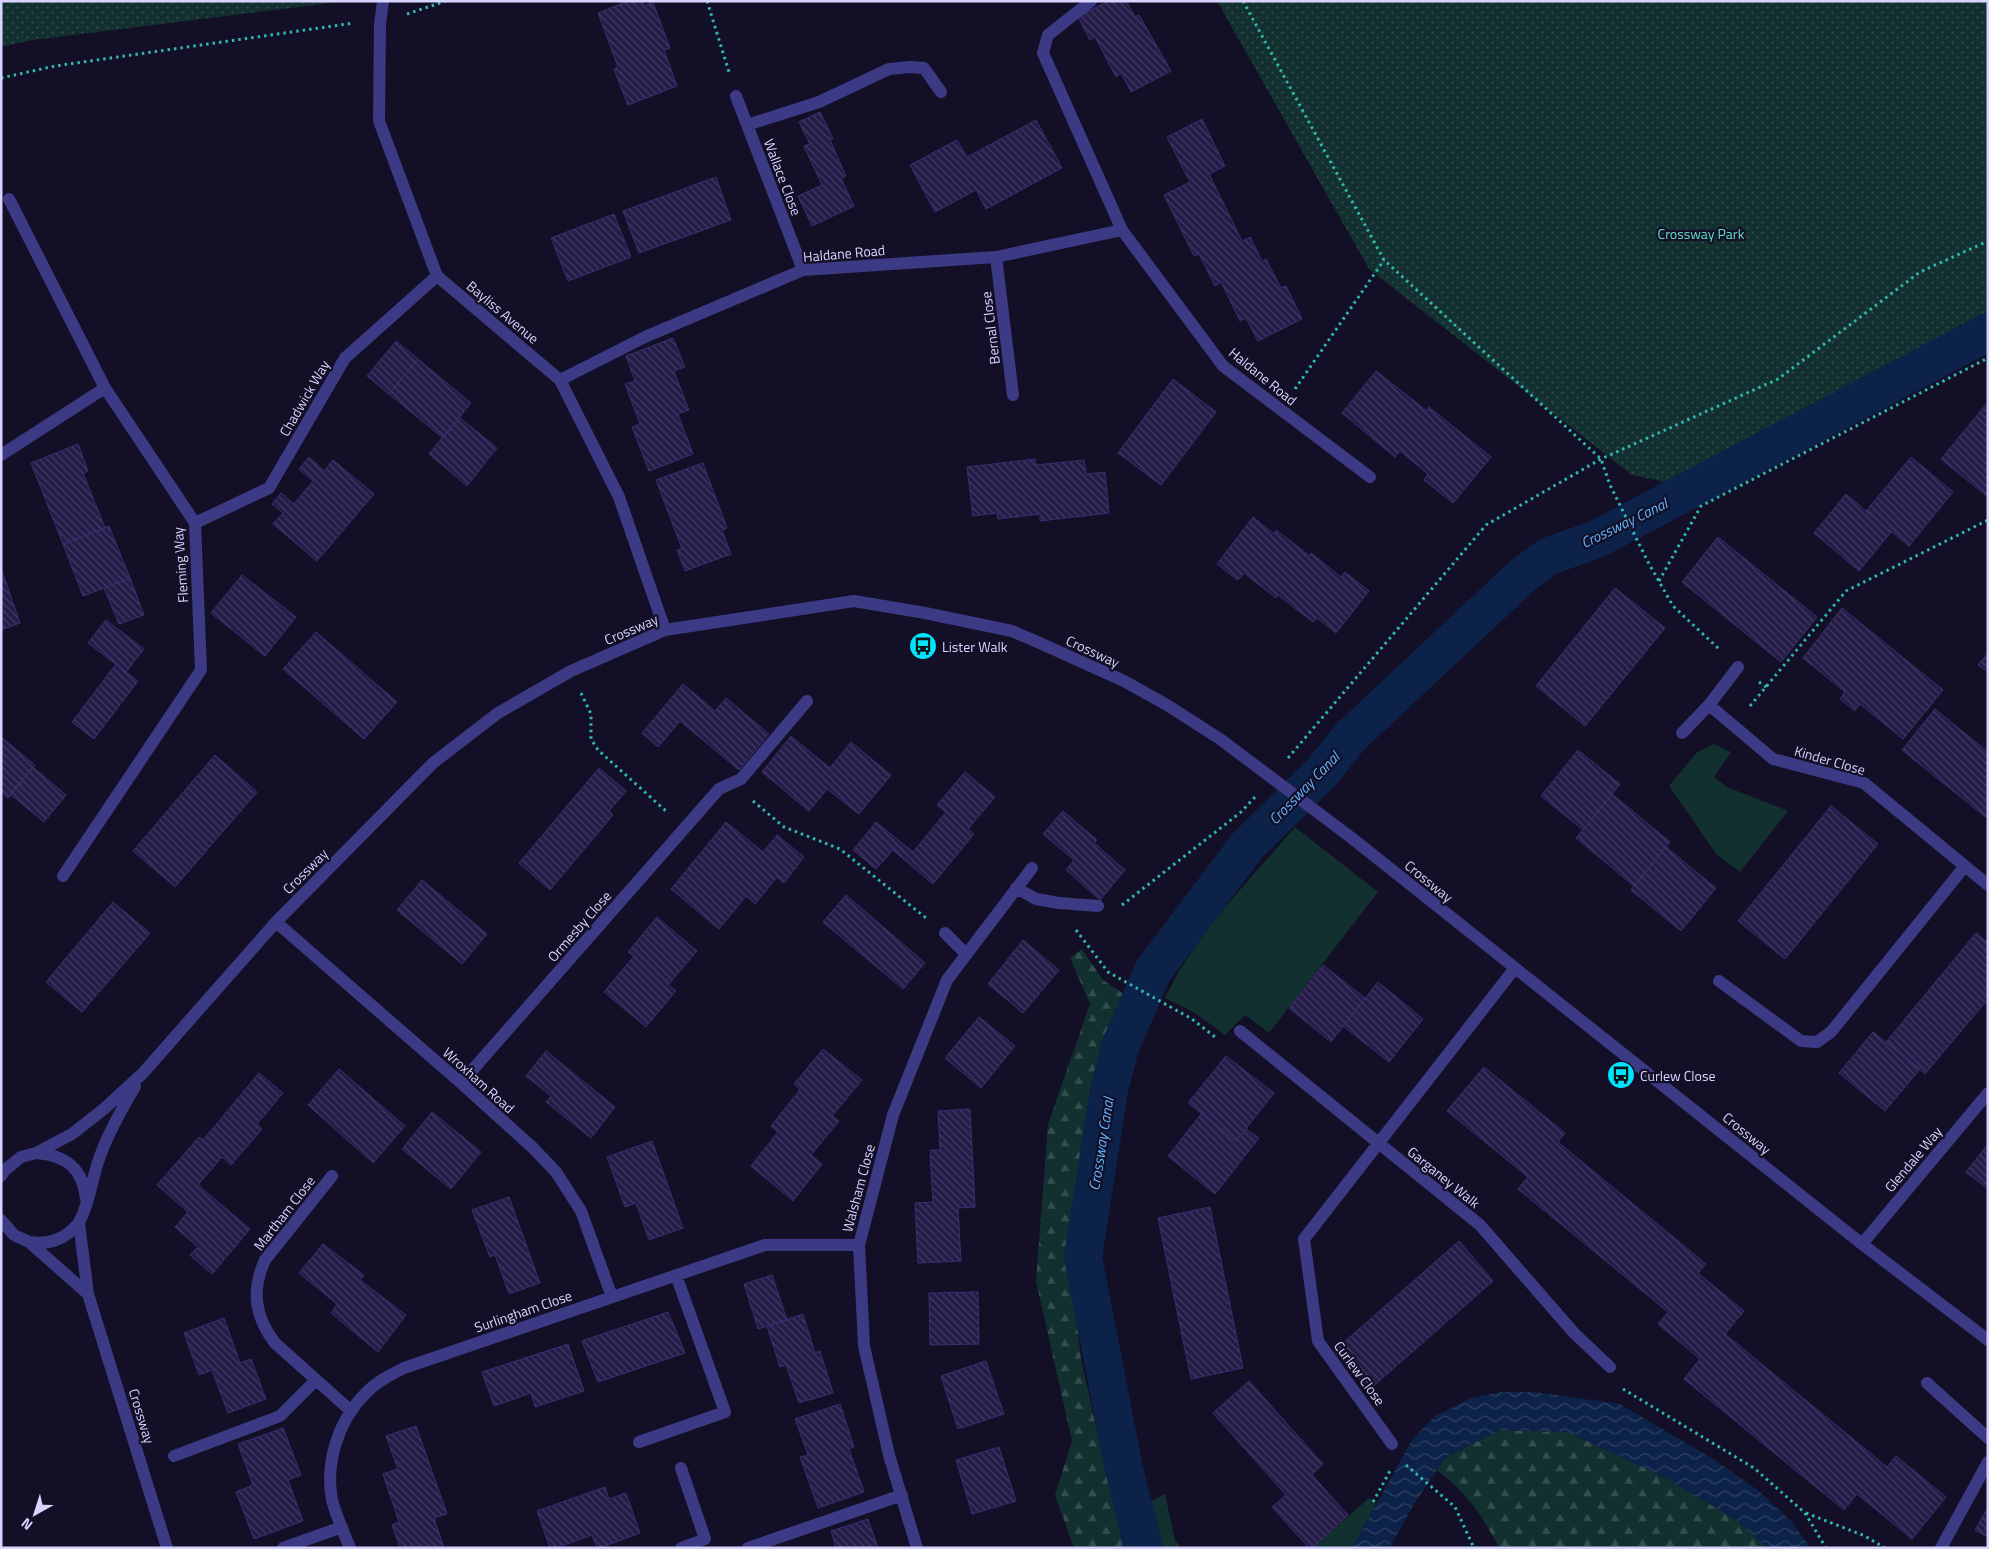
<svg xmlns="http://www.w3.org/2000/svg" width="1989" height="1549" viewBox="0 0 1989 1549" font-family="'Titillium Web',sans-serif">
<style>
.green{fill:#12302f}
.forest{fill:url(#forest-firs)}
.park{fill:url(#park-dots)}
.water{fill:url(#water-waves)}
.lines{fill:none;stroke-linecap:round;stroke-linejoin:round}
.canal{stroke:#0c2248;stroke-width:38}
.building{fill:url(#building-back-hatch);stroke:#3b2d73}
.path{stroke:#2fb8b0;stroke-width:3;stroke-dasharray:2.5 4;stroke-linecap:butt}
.minor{stroke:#3d3a85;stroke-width:12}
.minor-bridge{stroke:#3d3a85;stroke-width:12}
.labels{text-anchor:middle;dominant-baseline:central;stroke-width:4.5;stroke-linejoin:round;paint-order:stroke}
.street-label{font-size:14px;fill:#d9d4ff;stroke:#130f26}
.park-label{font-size:14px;fill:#5fe0c0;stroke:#130f26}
.poi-label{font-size:14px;fill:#d9d4ff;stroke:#130f26;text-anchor:start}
.water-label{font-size:15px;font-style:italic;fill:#62b6ff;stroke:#130f26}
</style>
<defs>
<pattern id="forest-firs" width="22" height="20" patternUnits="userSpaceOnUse" patternTransform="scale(1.25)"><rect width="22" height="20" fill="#12302f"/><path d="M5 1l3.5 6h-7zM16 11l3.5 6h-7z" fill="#344d4e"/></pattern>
<pattern id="park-dots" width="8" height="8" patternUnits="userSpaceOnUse" patternTransform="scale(1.25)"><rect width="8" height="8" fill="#12302f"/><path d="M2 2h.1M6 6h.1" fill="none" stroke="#344d4e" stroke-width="1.8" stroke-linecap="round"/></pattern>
<pattern id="water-waves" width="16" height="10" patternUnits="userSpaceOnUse" patternTransform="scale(1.25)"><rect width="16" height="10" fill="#0c2248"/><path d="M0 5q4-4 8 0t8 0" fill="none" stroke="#2f4163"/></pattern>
<pattern id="building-back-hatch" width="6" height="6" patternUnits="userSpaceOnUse" patternTransform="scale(1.25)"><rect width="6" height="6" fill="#241b47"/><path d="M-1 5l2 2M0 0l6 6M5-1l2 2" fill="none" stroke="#433b63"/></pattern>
</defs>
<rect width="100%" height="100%" fill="#130f26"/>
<path class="green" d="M 1714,744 L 1731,752 L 1714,777 L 1727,787 L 1788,811 L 1740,872 L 1717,855 L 1669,786 L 1697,752 Z
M 1295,827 L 1378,892 L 1269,1033 L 1245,1015 L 1225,1035 L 1195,1013 L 1165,998 C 1195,934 1249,881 1295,827 Z
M 1165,1494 L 1175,1540 L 1181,1548 L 1161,1548 L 1151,1501 Z
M 1369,1498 L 1376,1504 L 1352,1548 L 1312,1548 Z"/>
<path class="forest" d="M 1082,949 L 1103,980 L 1134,1001 L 1099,1075 L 1068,1248 L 1081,1359 L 1123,1548 L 1074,1548 L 1055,1495 L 1072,1441 L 1036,1281 L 1048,1124 L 1090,1004 L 1070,958 Z
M 1500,1430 L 1568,1432 L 1664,1477 L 1738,1521 L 1767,1548 L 1499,1548 C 1482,1515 1467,1493 1437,1470 L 1446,1457 Z"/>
<path class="park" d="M 1,1 L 346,1 L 33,40 L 1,47 Z
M 1217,1 L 1988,1 L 1988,349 L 1709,491 L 1632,475 L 1369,269 Z"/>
<path class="water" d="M 1501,1392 L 1535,1392 L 1620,1404 L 1718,1462 L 1759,1491 L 1791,1521 L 1811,1548 L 1767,1548 L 1738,1521 L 1664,1477 L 1568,1432 L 1500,1430 L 1446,1457 L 1416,1501 L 1389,1548 L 1352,1548 L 1412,1440 L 1435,1416 L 1471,1398 Z
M 1151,1501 L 1161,1548 L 1123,1548 L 1115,1512 Z"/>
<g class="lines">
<path class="canal" d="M 1144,1548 L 1124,1469 L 1083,1257 L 1109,1090 L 1120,1047 L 1153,971 L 1247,846 L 1323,771 L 1350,737 L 1523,575 L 1549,556 L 1597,539 L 1988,332"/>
</g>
<path class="building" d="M 628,1 L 642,1 L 644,6 L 653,2 L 670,48 L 664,50 L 677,86 L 628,105 L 614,69 L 618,67 L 598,13 Z
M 1108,1 L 1126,1 L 1135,17 L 1139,15 L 1171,71 L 1131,92 L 1121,73 L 1116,77 L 1095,37 L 1090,40 L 1078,17 Z
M 820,112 L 833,139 L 830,140 L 846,176 L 841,178 L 854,206 L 812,226 L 798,196 L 822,185 L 804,146 L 810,144 L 799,122 Z
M 1202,119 L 1225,166 L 1209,174 L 1242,241 L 1250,237 L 1262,261 L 1266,259 L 1281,288 L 1286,286 L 1302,319 L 1258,341 L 1246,318 L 1240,321 L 1221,282 L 1215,286 L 1199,254 L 1194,256 L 1164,195 L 1190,182 L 1167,137 Z
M 1036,120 L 1062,168 L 986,209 L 976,190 L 935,212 L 910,165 L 957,140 L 967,157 Z
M 716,177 L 731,220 L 639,253 L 623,211 Z
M 614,214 L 631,257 L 568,281 L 551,238 Z
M 673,338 L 685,367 L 674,371 L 689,410 L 678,414 L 693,454 L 649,471 L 632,427 L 640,424 L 625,384 L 635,381 L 626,356 Z
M 396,341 L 418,359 L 389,394 L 367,376 Z
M 418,359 L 471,403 L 443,438 L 389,394 Z
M 1376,371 L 1427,411 L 1429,407 L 1491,457 L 1453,503 L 1424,480 L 1428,474 L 1400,451 L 1395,457 L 1342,413 Z
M 1173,379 L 1216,412 L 1161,485 L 1118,453 Z
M 1988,402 L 1988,497 L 1941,459 Z
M 459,417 L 497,448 L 467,486 L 429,454 Z
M 78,444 L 88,471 L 83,473 L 105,528 L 63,544 L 31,463 Z
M 309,457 L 324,471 L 333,460 L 374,494 L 317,561 L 273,524 L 283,513 L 272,504 L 281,493 L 294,504 L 313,481 L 299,469 Z
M 1911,457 L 1953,492 L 1909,546 L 1866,511 Z
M 1035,459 L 1036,465 L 1084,460 L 1086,474 L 1105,472 L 1109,513 L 1040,521 L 1040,514 L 998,519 L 997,513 L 973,516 L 967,467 Z
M 703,463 L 727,528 L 722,530 L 731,554 L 685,571 L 677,550 L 682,549 L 656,480 Z
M 1846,494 L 1891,532 L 1859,571 L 1814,533 Z
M 1253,517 L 1274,534 L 1276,530 L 1310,556 L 1311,553 L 1341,577 L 1345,572 L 1369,591 L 1336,633 L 1317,618 L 1313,622 L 1278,595 L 1276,598 L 1244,573 L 1238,580 L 1217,564 Z
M 109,526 L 130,578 L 83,596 L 63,544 Z
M 1718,537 L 1817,617 L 1781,662 L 1682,582 Z
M 1,568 L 20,623 L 1,630 Z
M 242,575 L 296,617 L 265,656 L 211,613 Z
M 130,578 L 144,615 L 119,624 L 104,588 Z
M 1615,588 L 1665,628 L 1585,726 L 1536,686 Z
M 1842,608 L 1943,690 L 1903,739 L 1860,704 L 1855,711 L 1840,699 L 1845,692 L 1803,658 Z
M 106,620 L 144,649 L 126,672 L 88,643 Z
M 316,632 L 397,702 L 364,739 L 283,669 Z
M 1988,653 L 1988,672 L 1978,665 Z
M 116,664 L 138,681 L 94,739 L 72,722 Z
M 683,684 L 715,711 L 726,698 L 769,734 L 739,770 L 680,721 L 658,747 L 642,733 Z
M 1935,709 L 1988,752 L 1988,819 L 1902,750 Z
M 791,736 L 830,768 L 851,742 L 891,775 L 859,814 L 827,789 L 809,811 L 762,772 Z
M 1,737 L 35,765 L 8,798 L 1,792 Z
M 1578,750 L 1620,784 L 1583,830 L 1541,796 Z
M 215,755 L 257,792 L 175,887 L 133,851 Z
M 33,767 L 66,795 L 44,822 L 10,794 Z
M 599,768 L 626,791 L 609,811 L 613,815 L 550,890 L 519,863 Z
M 965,772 L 995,797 L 968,829 L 974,834 L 933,884 L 893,850 L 876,869 L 853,850 L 876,822 L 913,852 L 946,812 L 937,805 Z
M 1612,794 L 1670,842 L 1634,886 L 1576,838 Z
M 1831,806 L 1878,844 L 1785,959 L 1738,921 Z
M 1063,811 L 1097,840 L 1094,843 L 1125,870 L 1100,900 L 1066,870 L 1074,860 L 1043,834 Z
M 726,822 L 763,852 L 777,835 L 804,857 L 784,883 L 777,877 L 755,904 L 746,896 L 719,929 L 671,889 Z
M 1666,847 L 1716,888 L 1681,931 L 1631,890 Z
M 422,880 L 487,934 L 462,964 L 397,910 Z
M 846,895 L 925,963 L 903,989 L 823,922 Z
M 113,902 L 150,933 L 82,1012 L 46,982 Z
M 657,917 L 697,951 L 668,985 L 676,991 L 646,1027 L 604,992 L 634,956 L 628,952 Z
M 1976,933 L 1988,943 L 1988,999 L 1925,1074 L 1886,1042 Z
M 1023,940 L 1059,970 L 1023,1013 L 988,984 Z
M 1323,965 L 1365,998 L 1331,1042 L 1289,1008 Z
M 1378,982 L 1423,1019 L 1389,1062 L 1343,1026 Z
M 979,1017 L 1015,1046 L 981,1088 L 945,1058 Z
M 1873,1032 L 1920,1069 L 1885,1111 L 1839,1073 Z
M 823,1049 L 862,1080 L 832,1116 L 839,1121 L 811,1155 L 822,1164 L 793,1201 L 751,1166 L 778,1132 L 771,1126 L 800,1090 L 794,1084 Z
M 546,1051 L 615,1107 L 591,1138 L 546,1102 L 551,1096 L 526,1076 Z
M 1226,1056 L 1274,1093 L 1236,1141 L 1188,1103 Z
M 1484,1067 L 1565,1133 L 1558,1142 L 1706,1264 L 1698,1273 L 1744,1311 L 1725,1334 L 1887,1467 L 1896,1456 L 1946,1497 L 1912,1539 L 1857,1494 L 1844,1510 L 1684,1379 L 1700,1359 L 1658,1324 L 1668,1312 L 1518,1189 L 1528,1177 L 1447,1111 Z
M 339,1069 L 405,1126 L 373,1163 L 308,1105 Z
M 259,1073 L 283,1093 L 257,1124 L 262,1129 L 231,1165 L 222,1157 L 198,1185 L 250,1229 L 212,1274 L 190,1255 L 198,1247 L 175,1227 L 188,1212 L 157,1185 L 199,1137 L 203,1140 Z
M 970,1109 L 975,1207 L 958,1208 L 961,1261 L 918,1263 L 915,1203 L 933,1202 L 930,1150 L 940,1150 L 938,1111 Z
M 432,1112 L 481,1152 L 451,1189 L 402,1149 Z
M 1202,1113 L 1236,1141 L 1246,1129 L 1259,1138 L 1215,1194 L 1168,1156 Z
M 652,1141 L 683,1228 L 649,1240 L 636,1203 L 625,1207 L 607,1157 Z
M 1988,1144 L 1988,1189 L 1966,1172 Z
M 509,1197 L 540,1283 L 509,1294 L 495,1255 L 490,1257 L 472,1210 Z
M 1210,1207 L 1243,1368 L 1191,1379 L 1158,1218 Z
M 1459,1241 L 1493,1281 L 1369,1390 L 1334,1351 Z
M 323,1244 L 364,1275 L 360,1280 L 406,1315 L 378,1352 L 331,1313 L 337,1304 L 299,1273 Z
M 772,1275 L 787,1320 L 758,1329 L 744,1284 Z
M 978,1292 L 979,1344 L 930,1345 L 929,1293 Z
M 668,1312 L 685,1353 L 598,1382 L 582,1341 Z
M 803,1314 L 815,1353 L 820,1351 L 833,1393 L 799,1403 L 786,1365 L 780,1367 L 767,1326 Z
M 224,1318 L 240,1363 L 251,1359 L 266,1399 L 228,1413 L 212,1370 L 199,1375 L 184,1333 Z
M 568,1344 L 584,1391 L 535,1407 L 531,1393 L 494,1406 L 482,1372 Z
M 986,1361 L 1004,1414 L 958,1429 L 941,1376 Z
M 1249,1381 L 1323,1464 L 1312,1475 L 1348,1515 L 1312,1548 L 1309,1548 L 1272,1507 L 1286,1495 L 1213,1413 Z
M 840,1404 L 854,1447 L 849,1449 L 864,1492 L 818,1508 L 800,1457 L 808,1455 L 795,1419 Z
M 416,1426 L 447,1514 L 434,1518 L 444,1548 L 400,1548 L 392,1525 L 399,1522 L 383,1474 L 398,1469 L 386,1436 Z
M 283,1428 L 301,1475 L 288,1480 L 303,1521 L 254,1539 L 236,1492 L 253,1485 L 238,1444 Z
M 999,1447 L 1016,1501 L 972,1514 L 956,1460 Z
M 605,1487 L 609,1499 L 626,1493 L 640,1533 L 599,1548 L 597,1548 L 592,1535 L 556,1548 L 550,1548 L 537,1511 Z
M 1988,1507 L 1988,1537 L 1975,1530 Z
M 868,1519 L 878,1548 L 836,1548 L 831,1531 Z"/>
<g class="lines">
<path class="path" d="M 707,1 L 729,72
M 1243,1 L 1384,260 L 1601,459 L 1610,485 L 1648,562 L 1673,606 L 1719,649
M 407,14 L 446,1
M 1,78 L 55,66 L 354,23
M 1295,389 L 1384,260
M 1659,581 L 1701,506 L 1988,358
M 1759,682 L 1766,687
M 581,693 L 591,714 L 591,739 L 598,750 L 667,812
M 1750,706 L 1846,591 L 1988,520
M 1288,758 L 1486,525 L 1601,459 L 1778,379 L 1920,272 L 1988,241
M 753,801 L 784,827 L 840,849 L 926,918
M 1122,905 L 1241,812 L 1255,797
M 1076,930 L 1108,972 L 1192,1019 L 1215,1037
M 1623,1389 L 1754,1468 L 1805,1513 L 1826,1548
M 1406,1465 L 1455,1507 L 1474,1548
M 1373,1502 L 1391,1469
M 1806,1513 L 1865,1536 L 1885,1548"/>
<path class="minor" d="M 383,1 L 380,24 L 379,121 L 437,276 L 560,380 L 619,497 L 665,630
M 1091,1 L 1048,35 L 1043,53 L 1122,230
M 736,96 L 803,270
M 747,125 L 819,102 L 889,69 L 910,67 L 924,68 L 941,92
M 9,199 L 105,388 L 195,523 L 201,670 L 63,876
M 996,257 L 1013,395
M 560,380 L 645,337 L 803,270 L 996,257 L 1122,230 L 1223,366 L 1370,477
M 1,455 L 105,388
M 195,523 L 269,488 L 345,358 L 437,276
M 1709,705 L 1738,667
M 1682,733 L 1709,705 L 1773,759 L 1864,783 L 1988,885
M 1353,839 L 1862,1244 L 1988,1340
M 1016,888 L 1036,899 L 1059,903 L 1098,906
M 276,922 L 461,1083 L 532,1147 L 556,1172 L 581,1211 L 612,1297
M 945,933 L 966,954
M 1719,981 L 1801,1041 L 1817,1042 L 1831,1032 L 1965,866
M 1240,1031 L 1480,1225 L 1574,1333 L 1610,1367
M 461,1083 L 719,789 L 741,779 L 807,701
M 36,1153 C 67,1155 83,1169 86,1199
M 1,1176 L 5,1170 L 21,1157 L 36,1153 L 72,1134 L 105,1108 L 143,1073 L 276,922 L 433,763 L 498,713 L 571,671 L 665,630 L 854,601 L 925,613 L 1012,631 L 1042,644 L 1124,681 L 1167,705 L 1220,739
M 332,1176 L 265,1260 C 251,1291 255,1317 275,1343 L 351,1411
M 1,1220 L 14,1235 L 29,1242 L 88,1294
M 79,1223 L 88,1294 L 167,1548
M 29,1242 C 48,1245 64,1240 77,1225 C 87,1213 93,1175 99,1159 C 108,1133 121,1110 135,1087
M 1862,1244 L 1988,1093
M 1927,1383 L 1988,1438
M 639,1442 L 725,1412 L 676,1275
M 1392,1444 L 1318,1341 L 1304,1239 L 1515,968
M 174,1456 L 280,1416 L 316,1380
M 681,1468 L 705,1539 L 681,1548
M 283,1548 L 342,1527
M 350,1548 C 344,1533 336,1516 332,1500 C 325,1463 338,1421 365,1394 C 376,1382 390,1375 404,1368 L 765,1245 L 859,1245
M 748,1548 L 902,1495
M 917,1548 L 889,1455 L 864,1346 L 859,1245 L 893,1115 L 947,980 L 1032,868
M 1941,1548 L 1988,1462"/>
<path class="minor-bridge" d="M 1220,739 L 1353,839"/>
</g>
<defs>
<g id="bus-disc" transform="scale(1.4375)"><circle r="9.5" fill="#00e5ff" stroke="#130f26"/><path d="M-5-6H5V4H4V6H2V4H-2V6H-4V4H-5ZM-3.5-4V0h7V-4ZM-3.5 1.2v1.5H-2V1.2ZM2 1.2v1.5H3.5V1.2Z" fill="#111"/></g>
</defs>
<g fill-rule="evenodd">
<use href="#bus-disc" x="923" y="646"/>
<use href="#bus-disc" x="1621" y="1075"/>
</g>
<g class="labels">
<g class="street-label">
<text transform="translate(783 177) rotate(69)">Wallace Close</text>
<text transform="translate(844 253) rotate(-5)">Haldane Road</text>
<text transform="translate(503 312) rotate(40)">Bayliss Avenue</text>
<text transform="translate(990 328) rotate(-97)">Bernal Close</text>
<text transform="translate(1263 376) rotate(39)">Haldane Road</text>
<text transform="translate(304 398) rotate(-60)">Chadwick Way</text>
<text transform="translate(180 565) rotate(-94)">Fleming Way</text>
<text transform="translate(631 629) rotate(-23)">Crossway</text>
<text transform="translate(1093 651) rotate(25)">Crossway</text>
<text transform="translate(1830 760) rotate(16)">Kinder Close</text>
<text transform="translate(305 871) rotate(-45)">Crossway</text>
<text transform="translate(1429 881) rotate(39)">Crossway</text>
<text transform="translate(579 926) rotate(-49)">Ormesby Close</text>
<text transform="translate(479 1080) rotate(42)">Wroxham Road</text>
<text transform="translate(1747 1133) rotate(39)">Crossway</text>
<text transform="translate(1913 1159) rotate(-50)">Glendale Way</text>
<text transform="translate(1444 1177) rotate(39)">Garganey Walk</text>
<text transform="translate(858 1188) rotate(-75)">Walsham Close</text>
<text transform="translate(284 1213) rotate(-52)">Martham Close</text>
<text transform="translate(523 1311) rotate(-19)">Surlingham Close</text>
<text transform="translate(1360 1373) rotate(54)">Curlew Close</text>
<text transform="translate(142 1416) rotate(73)">Crossway</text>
</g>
<g class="park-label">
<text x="1701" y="233">Crossway Park</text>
</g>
<g class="poi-label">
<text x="942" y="646">Lister Walk</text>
<text x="1640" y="1075">Curlew Close</text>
</g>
<g class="water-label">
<text transform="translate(1624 523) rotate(-26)">Crossway Canal</text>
<text transform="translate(1304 788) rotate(-46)">Crossway Canal</text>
<text transform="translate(1101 1144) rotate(-81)">Crossway Canal</text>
</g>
</g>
<rect width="1989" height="1549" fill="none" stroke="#d9d4ff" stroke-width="5"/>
<g transform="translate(35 1514) rotate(219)" stroke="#130f26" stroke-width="4" paint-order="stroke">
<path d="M0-4L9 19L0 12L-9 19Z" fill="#d9d4ff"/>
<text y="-8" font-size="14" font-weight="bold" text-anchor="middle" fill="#d9d4ff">N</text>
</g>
</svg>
